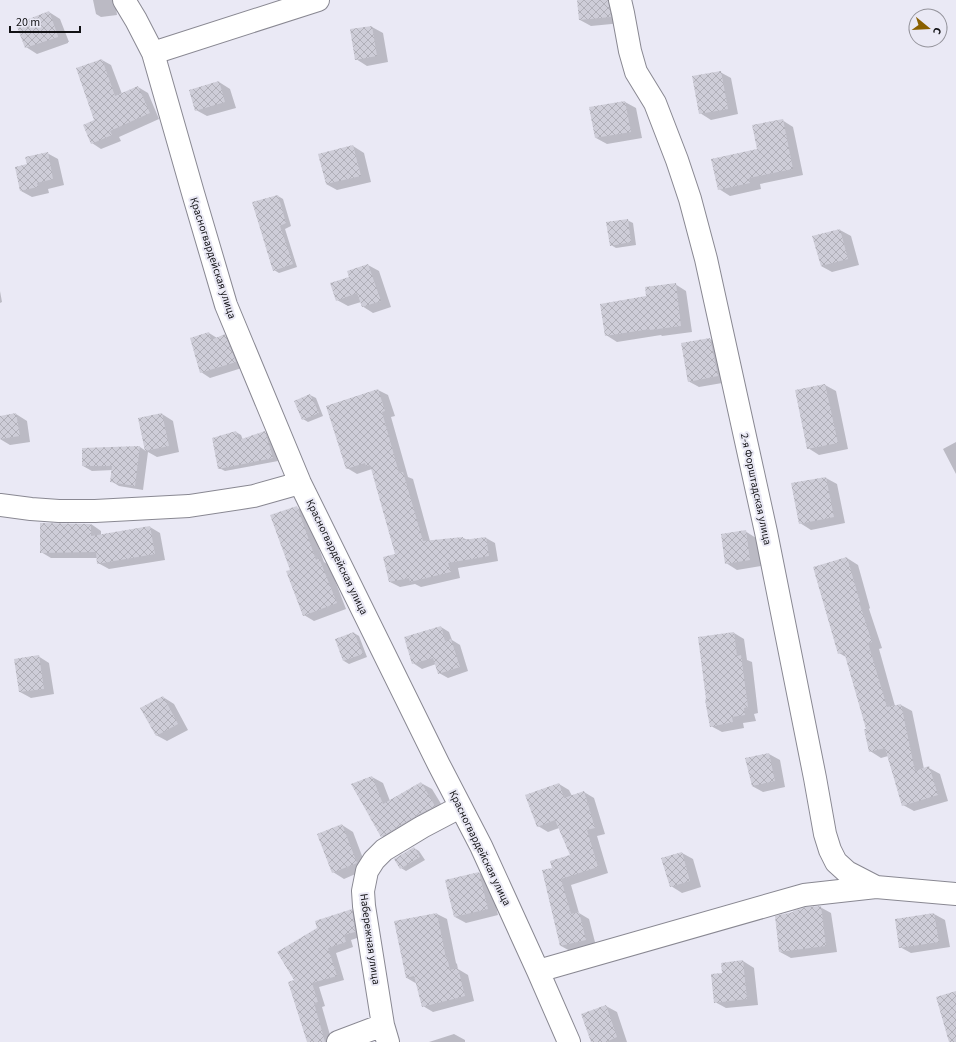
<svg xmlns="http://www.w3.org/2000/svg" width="956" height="1042" viewBox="0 0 956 1042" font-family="'Source Sans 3',sans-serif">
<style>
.shadow{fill:#0003}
.building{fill:url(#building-cross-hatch)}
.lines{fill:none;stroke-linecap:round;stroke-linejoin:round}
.minor-casing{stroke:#898892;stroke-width:24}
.minor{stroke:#fff;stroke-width:22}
.labels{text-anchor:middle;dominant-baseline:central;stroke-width:4;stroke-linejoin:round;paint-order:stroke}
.street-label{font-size:11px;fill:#121215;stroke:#eae9f5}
</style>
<defs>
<pattern id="building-cross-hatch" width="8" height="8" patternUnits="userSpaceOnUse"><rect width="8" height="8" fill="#cecdd8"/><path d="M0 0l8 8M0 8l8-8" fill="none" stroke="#b0afb8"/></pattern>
</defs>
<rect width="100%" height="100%" fill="#eae9f5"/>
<path class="shadow" d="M 93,0 L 115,0 L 117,15 L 101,17 L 96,14 Z
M 578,0 L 620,0 L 622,23 L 591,26 L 580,20 Z
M 49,12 L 60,19 L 69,42 L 68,42 L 68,43 L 37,54 L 26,47 Z
M 372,27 L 383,33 L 388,62 L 367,66 L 356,59 Z
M 102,60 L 111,65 L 122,94 L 138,87 L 148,93 L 159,119 L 119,137 L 121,141 L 101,149 L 92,143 L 96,120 Z
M 720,72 L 731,78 L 738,114 L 711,120 L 700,113 Z
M 219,82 L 230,89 L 236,108 L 207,116 L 196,110 Z
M 625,102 L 636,108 L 642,138 L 607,144 L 596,138 L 590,108 Z
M 782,120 L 793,127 L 803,175 L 760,184 L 761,189 L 730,196 L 719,189 L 758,149 Z
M 353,146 L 364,153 L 371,182 L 337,190 L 326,184 Z
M 47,153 L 58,159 L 64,185 L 48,189 L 49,193 L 32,197 L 21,191 L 28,165 Z
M 278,196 L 283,199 L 291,226 L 285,229 L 297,267 L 279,273 L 274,270 Z
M 627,220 L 633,223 L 636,245 L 616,248 L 611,245 Z
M 840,230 L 851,236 L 859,265 L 832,272 L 821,266 Z
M 368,265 L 379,271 L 391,307 L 373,313 L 362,306 L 361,302 L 348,306 L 337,300 L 350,277 Z
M 675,284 L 686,291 L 692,332 L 662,336 L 661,335 L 617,342 L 606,335 L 647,297 Z
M 0,291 L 2,302 L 0,303 Z
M 209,333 L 217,338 L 224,335 L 233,340 L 245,367 L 210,378 L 201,372 Z
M 710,339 L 721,345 L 728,382 L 699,387 L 688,381 L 682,344 Z
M 825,385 L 836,391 L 848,449 L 819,455 L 808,448 Z
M 378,390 L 388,395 L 395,416 L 391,417 L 408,477 L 413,479 L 430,541 L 463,538 L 468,540 L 486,538 L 495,543 L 498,561 L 458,568 L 460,578 L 421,587 L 415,584 L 400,587 L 390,582 L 384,558 L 396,555 L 372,469 L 357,474 L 347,468 L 327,406 Z
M 310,395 L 316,398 L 323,416 L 308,422 L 303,419 Z
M 16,414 L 27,421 L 30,442 L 10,445 L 0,439 L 0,417 Z
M 162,414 L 173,421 L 179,452 L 157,457 L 148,452 L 143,490 L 119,486 L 111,481 L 113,470 L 92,471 L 83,466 L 140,447 L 146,451 Z
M 236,432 L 241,435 L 243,440 L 264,432 L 270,435 L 278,461 L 225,471 L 219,468 Z
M 956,442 L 956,474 L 943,449 Z
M 826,478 L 837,484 L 845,523 L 811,530 L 800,523 Z
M 296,507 L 306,513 L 324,562 L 329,565 L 346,609 L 314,621 L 304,615 L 291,570 Z
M 91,524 L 101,531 L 101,536 L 150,527 L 160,533 L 165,560 L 109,569 L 98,563 L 98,558 L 51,558 L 41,552 Z
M 745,531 L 756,538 L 761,566 L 737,570 L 726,563 Z
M 847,558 L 858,565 L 870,608 L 869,609 L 882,648 L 879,649 L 895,706 L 901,705 L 912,711 L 924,769 L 929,768 L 940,774 L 948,801 L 914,811 L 903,805 L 888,756 L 881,758 L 870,751 L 867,730 L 846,657 L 839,653 Z
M 441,627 L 449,632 L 452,640 L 460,645 L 468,671 L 448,678 L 439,673 L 436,664 L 422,669 L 413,663 Z
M 354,633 L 359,636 L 367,657 L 349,664 L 344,661 L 336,640 Z
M 734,633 L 744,639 L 747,660 L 752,662 L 758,713 L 754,714 L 756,721 L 743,723 L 744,728 L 722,732 L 711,726 Z
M 38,656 L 49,663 L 54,694 L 31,698 L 20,692 L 15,660 Z
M 163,697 L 174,704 L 188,730 L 167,741 L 156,735 Z
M 769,754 L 780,760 L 785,787 L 763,792 L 752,786 Z
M 372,777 L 383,783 L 390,801 L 421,783 L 432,789 L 446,812 L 393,843 L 382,836 Z
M 559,784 L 569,790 L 572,796 L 584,792 L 594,798 L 605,834 L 597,836 L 608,873 L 571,885 L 579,913 L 589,919 L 596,946 L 572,952 L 561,946 L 553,868 L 571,856 L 559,828 L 548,832 L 538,826 Z
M 342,825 L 353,832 L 367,869 L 344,879 L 333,872 Z
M 414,848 L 419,851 L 425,860 L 406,871 L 401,868 Z
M 682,853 L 693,859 L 701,887 L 682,893 L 671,886 Z
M 479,873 L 490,879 L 498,915 L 466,923 L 455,917 Z
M 820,907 L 831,913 L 837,952 L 791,958 L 780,952 Z
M 352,910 L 360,914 L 363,936 L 351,940 L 353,947 L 336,953 L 344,980 L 319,987 L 325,1006 L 322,1007 L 332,1042 L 308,1042 L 295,980 Z
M 437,914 L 447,919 L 456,963 L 457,964 L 458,969 L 468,975 L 474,1001 L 433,1012 L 423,1006 L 417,984 L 407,978 L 396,922 Z
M 934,914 L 945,920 L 950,947 L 911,953 L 900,947 L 896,920 Z
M 743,961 L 754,968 L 758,1005 L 726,1008 L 715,1002 Z
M 606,1006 L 617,1012 L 627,1042 L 592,1042 Z
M 454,1034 L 465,1040 L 465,1042 L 429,1042 Z"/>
<path class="building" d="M 577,0 L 608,0 L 611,17 L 579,20 Z
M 49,11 L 58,36 L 58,37 L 25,48 L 16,24 Z
M 372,26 L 377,56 L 355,60 L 350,29 Z
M 102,59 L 115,96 L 138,86 L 150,113 L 110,131 L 112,135 L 91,144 L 83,125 L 94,120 L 76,68 Z
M 721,71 L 728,109 L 699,114 L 692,76 Z
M 219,81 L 225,102 L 195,111 L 189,90 Z
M 625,101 L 631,132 L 595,138 L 589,107 Z
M 783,119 L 793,169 L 749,178 L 750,183 L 718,190 L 711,159 L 757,149 L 752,125 Z
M 353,145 L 361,176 L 326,184 L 318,154 Z
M 48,152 L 53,179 L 37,183 L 38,187 L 20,191 L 15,167 L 27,164 L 25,157 Z
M 278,195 L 286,223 L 280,226 L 293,264 L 273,271 L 252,202 Z
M 628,219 L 631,242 L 610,246 L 606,222 Z
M 840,229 L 848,259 L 821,266 L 812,236 Z
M 368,264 L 381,301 L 362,307 L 357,293 L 336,301 L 330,283 L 349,277 L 347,271 Z
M 676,283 L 681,326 L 650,330 L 650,329 L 605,336 L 600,304 L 646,296 L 645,287 Z
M 209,332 L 211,340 L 225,334 L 236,362 L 200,373 L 190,338 Z
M 710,338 L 718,376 L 688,382 L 681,343 Z
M 825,384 L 838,443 L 807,449 L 795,390 Z
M 378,389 L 385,411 L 382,412 L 399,473 L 403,472 L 423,541 L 463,537 L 463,540 L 486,537 L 489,556 L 448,563 L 451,572 L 410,582 L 409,578 L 389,582 L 383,557 L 395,554 L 370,465 L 366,466 L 365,463 L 346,469 L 326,406 Z
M 310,394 L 319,413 L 302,420 L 294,401 Z
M 16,413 L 20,436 L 0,439 L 0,416 Z
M 162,413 L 169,446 L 145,451 L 138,418 Z
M 236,431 L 239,440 L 265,431 L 273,458 L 218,469 L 212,438 Z
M 140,446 L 135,486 L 110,482 L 112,466 L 82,466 L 82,448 Z
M 826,477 L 834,517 L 799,524 L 791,483 Z
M 297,506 L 316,560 L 319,558 L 337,603 L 303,616 L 286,571 L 290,570 L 270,515 Z
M 40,523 L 91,524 L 91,536 L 150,526 L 155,554 L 97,564 L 96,552 L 40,553 Z
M 746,530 L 750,560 L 725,564 L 721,534 Z
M 847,557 L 860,602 L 859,602 L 872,642 L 868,643 L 887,707 L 901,704 L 915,771 L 929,766 L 938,795 L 902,806 L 885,748 L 869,752 L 864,729 L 866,729 L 844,652 L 838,654 L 813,567 Z
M 441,626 L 445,641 L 451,639 L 460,667 L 438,674 L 433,658 L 412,664 L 404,637 Z
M 354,632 L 363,654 L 343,661 L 335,639 Z
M 734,632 L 737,656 L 741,655 L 748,707 L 744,708 L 745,715 L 732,717 L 733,722 L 710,727 L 705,700 L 706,699 L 698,637 Z
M 39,655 L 44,689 L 19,692 L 14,659 Z
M 163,696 L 178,724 L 156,736 L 140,708 Z
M 769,753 L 775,781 L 752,786 L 745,758 Z
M 372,776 L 383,804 L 421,782 L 435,806 L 416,816 L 381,837 L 351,784 Z
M 559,783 L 564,798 L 584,791 L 595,828 L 587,830 L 598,867 L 561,879 L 571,914 L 579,912 L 586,940 L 560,946 L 542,870 L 552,868 L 550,861 L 570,855 L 555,820 L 537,827 L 525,795 Z
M 342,824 L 357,863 L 332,873 L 317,834 Z
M 414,847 L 420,857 L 400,869 L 394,859 Z
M 682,852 L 690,881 L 670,887 L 661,858 Z
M 479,872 L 488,909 L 454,917 L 445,880 Z
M 821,906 L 826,946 L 779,952 L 775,916 L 793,912 L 793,911 L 806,907 Z
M 352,909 L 355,932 L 344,935 L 346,942 L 328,948 L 337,976 L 312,983 L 318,1002 L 314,1003 L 325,1042 L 307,1042 L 288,982 L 294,980 L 277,952 L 317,928 L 315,921 Z
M 437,913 L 446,958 L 447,957 L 450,970 L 458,968 L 465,996 L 422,1007 L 414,976 L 406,978 L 394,921 Z
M 934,913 L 939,942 L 899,948 L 895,919 Z
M 743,960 L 747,999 L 714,1003 L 711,974 L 722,973 L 721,963 Z
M 956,991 L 956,1042 L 949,1042 L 936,997 Z
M 606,1005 L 617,1037 L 606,1042 L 591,1042 L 581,1014 Z"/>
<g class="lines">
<g class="minor-casing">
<path id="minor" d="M 124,0 L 136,20 L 153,53 L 193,193 L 226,305 L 300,483 L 439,765 L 481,846 L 538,971 L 569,1042
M 620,0 L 623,13 L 630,51 L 636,72 L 655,103 L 677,160 L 690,199 L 706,259 L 766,532 L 815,778 L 825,834 L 830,850 L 836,862 L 847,872 L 876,887 L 956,894
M 153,53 L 318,0
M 0,505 L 31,509 L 59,511 L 95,511 L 189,506 L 254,496 L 300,483
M 538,971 L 804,895 L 876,887
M 338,1042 L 383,1025
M 388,1042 L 383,1025 L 364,906 L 363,891 L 367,871 L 374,860 L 384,850 L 422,827 L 460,807"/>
</g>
<use href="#minor" class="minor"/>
</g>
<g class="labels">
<g class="street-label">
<text transform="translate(213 258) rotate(72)">Красногвардейская улица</text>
<text transform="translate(756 489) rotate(78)">2-я Форштадская улица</text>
<text transform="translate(337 557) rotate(64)">Красногвардейская улица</text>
<text transform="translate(480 848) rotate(64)">Красногвардейская улица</text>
<text transform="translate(370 939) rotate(82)">Набережная улица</text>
</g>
</g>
<g transform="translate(928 28) rotate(108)"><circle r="19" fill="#eae9f5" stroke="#94939b"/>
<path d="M0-3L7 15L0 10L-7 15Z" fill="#8a6000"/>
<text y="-6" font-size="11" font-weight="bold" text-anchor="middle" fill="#121215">С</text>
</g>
<path d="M10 26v6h70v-6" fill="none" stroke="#121215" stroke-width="2"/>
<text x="16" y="26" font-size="12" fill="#121215" stroke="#eae9f5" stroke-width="3" paint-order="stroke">20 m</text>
</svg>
